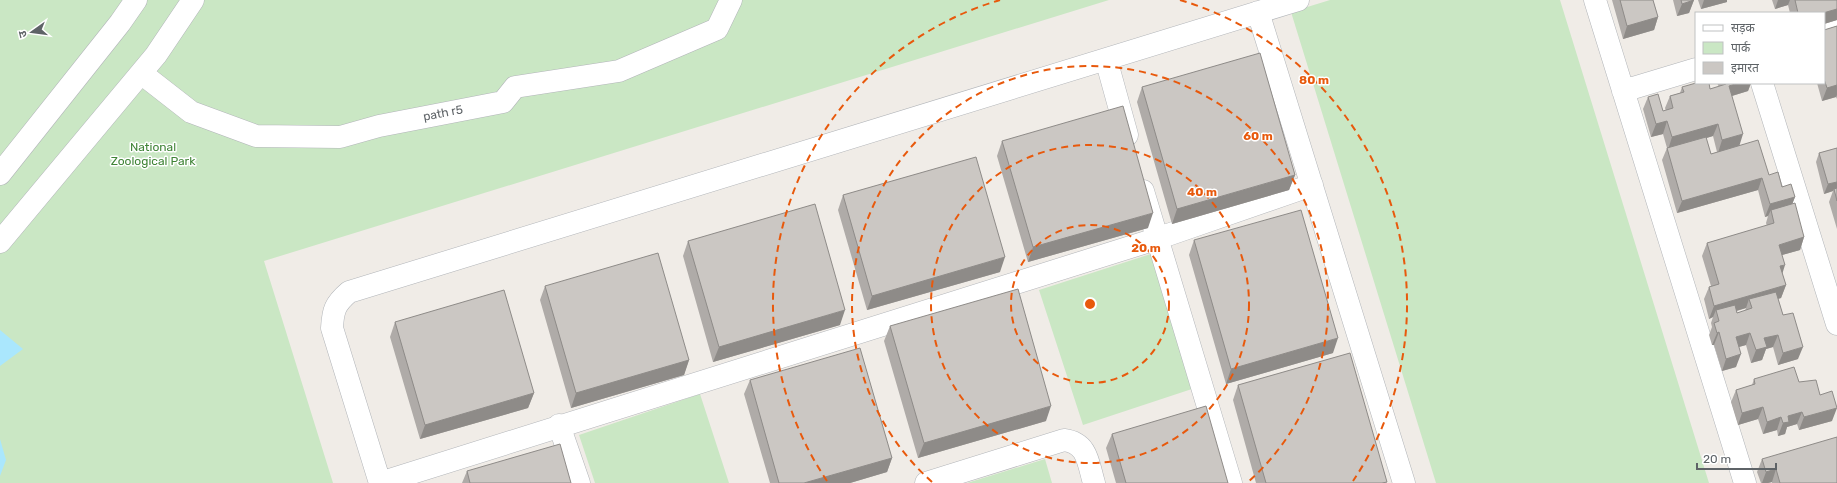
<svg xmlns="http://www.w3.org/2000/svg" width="1837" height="483" viewBox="0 0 1837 483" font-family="Rubik,'Noto Sans Devanagari',sans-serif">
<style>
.green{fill:#cae7c4}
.water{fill:#aae7fd}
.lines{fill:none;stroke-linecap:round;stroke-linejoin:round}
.minor-casing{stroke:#b2b5b9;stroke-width:23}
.minor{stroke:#fff;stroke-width:22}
.wall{fill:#afaba8;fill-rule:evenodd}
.shaded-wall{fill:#8e8b88}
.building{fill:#cbc7c3;stroke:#8e8b88}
.ring{fill:none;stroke:#e8590c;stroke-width:2;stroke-dasharray:7 5}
.labels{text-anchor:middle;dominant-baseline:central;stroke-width:3;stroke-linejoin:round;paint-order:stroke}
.street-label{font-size:12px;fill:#5e6367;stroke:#fff}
.park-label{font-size:12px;fill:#408437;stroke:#fff}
.centre{fill:#e8590c;stroke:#fff;stroke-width:2}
.ring-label{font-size:12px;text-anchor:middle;font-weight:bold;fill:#e8590c;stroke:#fff;stroke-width:3;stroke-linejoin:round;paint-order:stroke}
</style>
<rect width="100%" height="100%" fill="#f0ece7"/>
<path class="green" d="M 0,0 L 1109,0 L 264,261 L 333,483 L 0,483 Z
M 1330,0 L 1560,0 L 1709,483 L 1436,483 L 1291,12 Z
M 1160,251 L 1204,385 L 1083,425 L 1039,290 Z
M 700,394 L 729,483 L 595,483 L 579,435 Z
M 1045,459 L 1052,483 L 967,483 Z"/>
<path class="water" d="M 0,330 L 23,349 L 0,366 Z
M 0,439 L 6,460 L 0,476 Z"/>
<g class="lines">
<g class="minor-casing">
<path id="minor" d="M 1595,0 L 1745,483
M 1258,12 L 1404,483
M 1824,29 L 1837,24
M 1106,59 L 1127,135
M 141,73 L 191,112 L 256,136 L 340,137 L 379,126 L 503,102 L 515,87 L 619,71 L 717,29 L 731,0
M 1762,83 L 1837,324
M 1623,91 L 1696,69
M 0,174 L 120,23 L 136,0
M 1143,191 L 1231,483
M 0,242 L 156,55 L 193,0
M 559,425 L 579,483
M 380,483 L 332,328 C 333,310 335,304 349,292 L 1298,0
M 380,483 L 1156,239 L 1312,185
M 926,483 L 1064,440 C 1088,443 1088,463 1094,483"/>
</g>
<use href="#minor" class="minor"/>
</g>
<path class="wall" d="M 1612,0 L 1653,0 L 1658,17 L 1654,30 L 1623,39 Z
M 1673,0 L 1694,0 L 1689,13 L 1677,16 Z
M 1698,0 L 1727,0 L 1727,2 L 1701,9 Z
M 1772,0 L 1837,0 L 1837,20 L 1824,24 L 1824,13 L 1790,13 L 1788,5 L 1775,9 Z
M 1837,26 L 1837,99 L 1836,97 L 1822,101 L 1817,83 L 1824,83 L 1824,30 Z
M 1717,83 L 1751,83 L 1748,91 L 1732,96 L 1739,145 L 1769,175 L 1795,197 L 1792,204 L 1804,237 L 1800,250 L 1782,255 L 1782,273 L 1786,285 L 1781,298 L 1778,299 L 1783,315 L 1798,359 L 1778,365 L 1773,347 L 1766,349 L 1762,360 L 1751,363 L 1746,345 L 1739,347 L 1736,367 L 1722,371 L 1714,345 L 1712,345 L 1709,335 L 1712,327 L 1711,323 L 1713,317 L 1709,319 L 1704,299 L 1709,287 L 1711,286 L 1702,256 L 1707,243 L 1767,226 L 1766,223 L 1768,216 L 1765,217 L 1758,190 L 1677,213 L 1662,160 L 1667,148 L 1663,134 L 1651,137 L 1643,109 L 1648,97 L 1663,111 L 1666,111 L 1665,108 L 1670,96 L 1680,93 L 1682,87 L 1710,89 L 1719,87 ZM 1713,136 L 1717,152 L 1711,154 L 1706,138 ZM 1746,308 L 1745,311 L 1737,313 L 1737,311 Z
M 1142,87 L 1295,175 L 1289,190 L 1172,224 L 1137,102 Z
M 1002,141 L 1148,228 L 1028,262 L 997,156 Z
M 1837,148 L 1837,229 L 1829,202 L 1833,191 L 1824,194 L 1816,162 L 1819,153 Z
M 843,195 L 1000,272 L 867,310 L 838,210 Z
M 1194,240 L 1333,353 L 1226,384 L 1189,255 Z
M 688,241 L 840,325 L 713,362 L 683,256 Z
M 545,286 L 689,360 L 684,375 L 571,408 L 540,300 Z
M 395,322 L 534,393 L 528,408 L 420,439 L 390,337 Z
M 890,326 L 1046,421 L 918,458 L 884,341 Z
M 1754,379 L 1799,382 L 1820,395 L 1832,421 L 1799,430 L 1797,424 L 1787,427 L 1785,434 L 1778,436 L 1777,430 L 1763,434 L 1758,419 L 1738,425 L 1731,402 L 1736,390 L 1752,385 Z
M 750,380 L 892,458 L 887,472 L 850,483 L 770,483 L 744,394 Z
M 1238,385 L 1387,482 L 1386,483 L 1256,483 L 1233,400 Z
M 1112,434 L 1228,483 L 1116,483 L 1106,448 Z
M 1762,459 L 1837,483 L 1772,483 L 1772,482 L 1768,483 L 1761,483 L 1757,472 Z
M 467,471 L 571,483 L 462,483 Z"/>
<path class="shaded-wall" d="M 1694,0 L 1689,13 L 1677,16 L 1682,4 Z
M 1704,0 L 1727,0 L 1727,2 L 1701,9 Z
M 1778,0 L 1790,0 L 1788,5 L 1775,9 Z
M 1837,9 L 1837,20 L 1824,24 L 1824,13 L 1823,13 Z
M 1658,17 L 1654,30 L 1623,39 L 1627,26 Z
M 1738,83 L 1751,83 L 1748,91 L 1725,98 L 1729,86 Z
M 1837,85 L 1837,95 L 1836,97 L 1822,101 L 1827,88 Z
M 1667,121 L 1663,134 L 1651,137 L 1656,124 Z
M 1718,124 L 1713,136 L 1668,150 L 1672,137 Z
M 1743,134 L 1739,147 L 1718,153 L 1722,140 Z
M 1295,175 L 1289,190 L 1172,224 L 1177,209 Z
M 1762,178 L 1758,190 L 1677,213 L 1682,201 Z
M 1837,182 L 1837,190 L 1834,189 L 1833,191 L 1824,194 L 1828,184 Z
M 1795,197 L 1790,210 L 1771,210 L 1768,216 L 1765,217 L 1770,204 Z
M 1153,213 L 1148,228 L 1028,262 L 1033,247 Z
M 1804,237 L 1800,250 L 1775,257 L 1779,245 Z
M 1005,257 L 1000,272 L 867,310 L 872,296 Z
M 1785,265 L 1781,278 L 1780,266 Z
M 1786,285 L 1781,298 L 1751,306 L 1749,299 L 1746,308 L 1718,316 L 1716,310 L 1713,317 L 1709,319 L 1714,306 Z
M 845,310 L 840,325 L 713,362 L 719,347 Z
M 1719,332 L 1714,345 L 1712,345 L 1717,333 Z
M 1750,333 L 1746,345 L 1731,349 L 1736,337 Z
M 1778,335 L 1773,347 L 1766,349 L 1762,360 L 1751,363 L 1756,350 L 1764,338 Z
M 1338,338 L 1333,353 L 1226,384 L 1231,369 Z
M 1803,347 L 1798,359 L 1778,365 L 1783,353 Z
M 1741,354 L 1736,367 L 1722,371 L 1726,359 Z
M 689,360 L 684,375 L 571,408 L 576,393 Z
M 534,393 L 528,408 L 420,439 L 425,425 Z
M 1051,406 L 1046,421 L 918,458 L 924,443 Z
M 1763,407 L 1758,419 L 1738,425 L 1742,413 Z
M 1837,408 L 1832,421 L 1799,430 L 1804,417 Z
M 1802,412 L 1797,424 L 1787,427 L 1785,434 L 1778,436 L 1783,423 L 1788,416 Z
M 1781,417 L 1777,430 L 1763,434 L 1767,422 Z
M 892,458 L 887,472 L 850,483 L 804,483 Z
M 1776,469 L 1772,482 L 1768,483 L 1762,483 L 1766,472 Z"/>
<path class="building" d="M 1620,0 L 1653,0 L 1658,17 L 1627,26 Z
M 1681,0 L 1694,0 L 1682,4 Z
M 1795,0 L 1837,0 L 1837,9 L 1823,13 L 1798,13 Z
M 1837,26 L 1837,85 L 1827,88 L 1824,79 L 1824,30 Z
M 1260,53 L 1295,175 L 1177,209 L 1142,87 Z
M 1696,83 L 1709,83 L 1710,89 L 1726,84 L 1726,83 L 1738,83 L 1729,86 L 1743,134 L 1722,140 L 1718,124 L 1672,137 L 1667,121 L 1656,124 L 1648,97 L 1658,94 L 1663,111 L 1673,108 L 1670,96 L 1684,92 L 1682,87 Z
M 1123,106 L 1153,213 L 1033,247 L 1002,141 Z
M 1706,137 L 1711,154 L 1758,140 L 1769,175 L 1778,172 L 1782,187 L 1791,184 L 1795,197 L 1770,204 L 1762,178 L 1682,201 L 1667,148 Z
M 1837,148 L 1837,182 L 1828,184 L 1819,153 Z
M 976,157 L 1005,257 L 872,296 L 843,195 Z
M 1837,188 L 1837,201 L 1834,189 Z
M 1795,203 L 1804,237 L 1779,245 L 1785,265 L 1780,266 L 1786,285 L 1714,306 L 1709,287 L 1719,284 L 1707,243 L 1774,223 L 1771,210 Z
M 815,204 L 845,310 L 719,347 L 688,241 Z
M 1301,210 L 1338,338 L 1231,369 L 1194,240 Z
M 658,253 L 689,360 L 576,393 L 545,286 Z
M 1018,289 L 1051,406 L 924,443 L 890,326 Z
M 504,290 L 534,393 L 425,425 L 395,322 Z
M 1776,292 L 1783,315 L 1793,313 L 1803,347 L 1783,353 L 1778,335 L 1764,338 L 1767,347 L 1756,350 L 1750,333 L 1736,337 L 1741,354 L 1726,359 L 1719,332 L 1717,333 L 1714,323 L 1719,321 L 1716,310 L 1735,305 L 1737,313 L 1752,308 L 1749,299 Z
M 860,348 L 892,458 L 804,483 L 779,483 L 750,380 Z
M 1350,353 L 1387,482 L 1382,483 L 1266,483 L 1238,385 Z
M 1794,367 L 1799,382 L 1816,380 L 1820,395 L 1832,391 L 1837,408 L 1804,417 L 1802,412 L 1788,416 L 1789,422 L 1783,423 L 1781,417 L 1767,422 L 1763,407 L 1742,413 L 1736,390 L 1755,384 L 1754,379 Z
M 1206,406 L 1228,483 L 1126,483 L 1112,434 Z
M 1837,437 L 1837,483 L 1780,483 L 1776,469 L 1766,472 L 1762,459 Z
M 560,444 L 571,483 L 470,483 L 467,471 Z"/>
<g class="ring">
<circle cx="1090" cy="304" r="79"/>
<circle cx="1090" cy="304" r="159"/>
<path d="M932 482A238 238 0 1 1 1248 482"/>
<path d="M827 481A317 317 0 0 1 1000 0M1180 0A317 317 0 0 1 1353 481"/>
</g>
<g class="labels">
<g class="street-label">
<text transform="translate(443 113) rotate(-11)">path r5</text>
</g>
<g class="park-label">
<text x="153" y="147">National<tspan x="153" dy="14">Zoological Park</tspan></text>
</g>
</g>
<circle cx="1090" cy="304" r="6" class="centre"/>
<g class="ring-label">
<text x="1314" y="84">80 m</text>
<text x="1258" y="140">60 m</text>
<text x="1202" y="196">40 m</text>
<text x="1146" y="252">20 m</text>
</g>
<rect x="1695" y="12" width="130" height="72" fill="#ffffff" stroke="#bfc1c2"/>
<rect x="1703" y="25" width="20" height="6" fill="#ffffff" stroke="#bfc1c2"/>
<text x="1731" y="32" font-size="12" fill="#5e6367">सड़क</text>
<rect x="1703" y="42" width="20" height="12" fill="#cae7c4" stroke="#bfc1c2"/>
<text x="1731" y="52" font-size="12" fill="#5e6367">पार्क</text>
<rect x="1703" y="62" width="20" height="12" fill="#cbc7c3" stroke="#bfc1c2"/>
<text x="1731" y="72" font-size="12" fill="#5e6367">इमारत</text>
<g transform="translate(32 32) rotate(256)" stroke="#ffffff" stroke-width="3" paint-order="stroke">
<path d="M0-3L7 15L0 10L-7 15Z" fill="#5e6367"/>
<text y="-6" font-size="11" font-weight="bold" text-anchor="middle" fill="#5e6367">उ</text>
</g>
<path d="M1697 463v6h79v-6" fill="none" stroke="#5e6367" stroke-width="2"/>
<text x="1703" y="463" font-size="12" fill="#5e6367" stroke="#ffffff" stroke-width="3" paint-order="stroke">20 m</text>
</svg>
